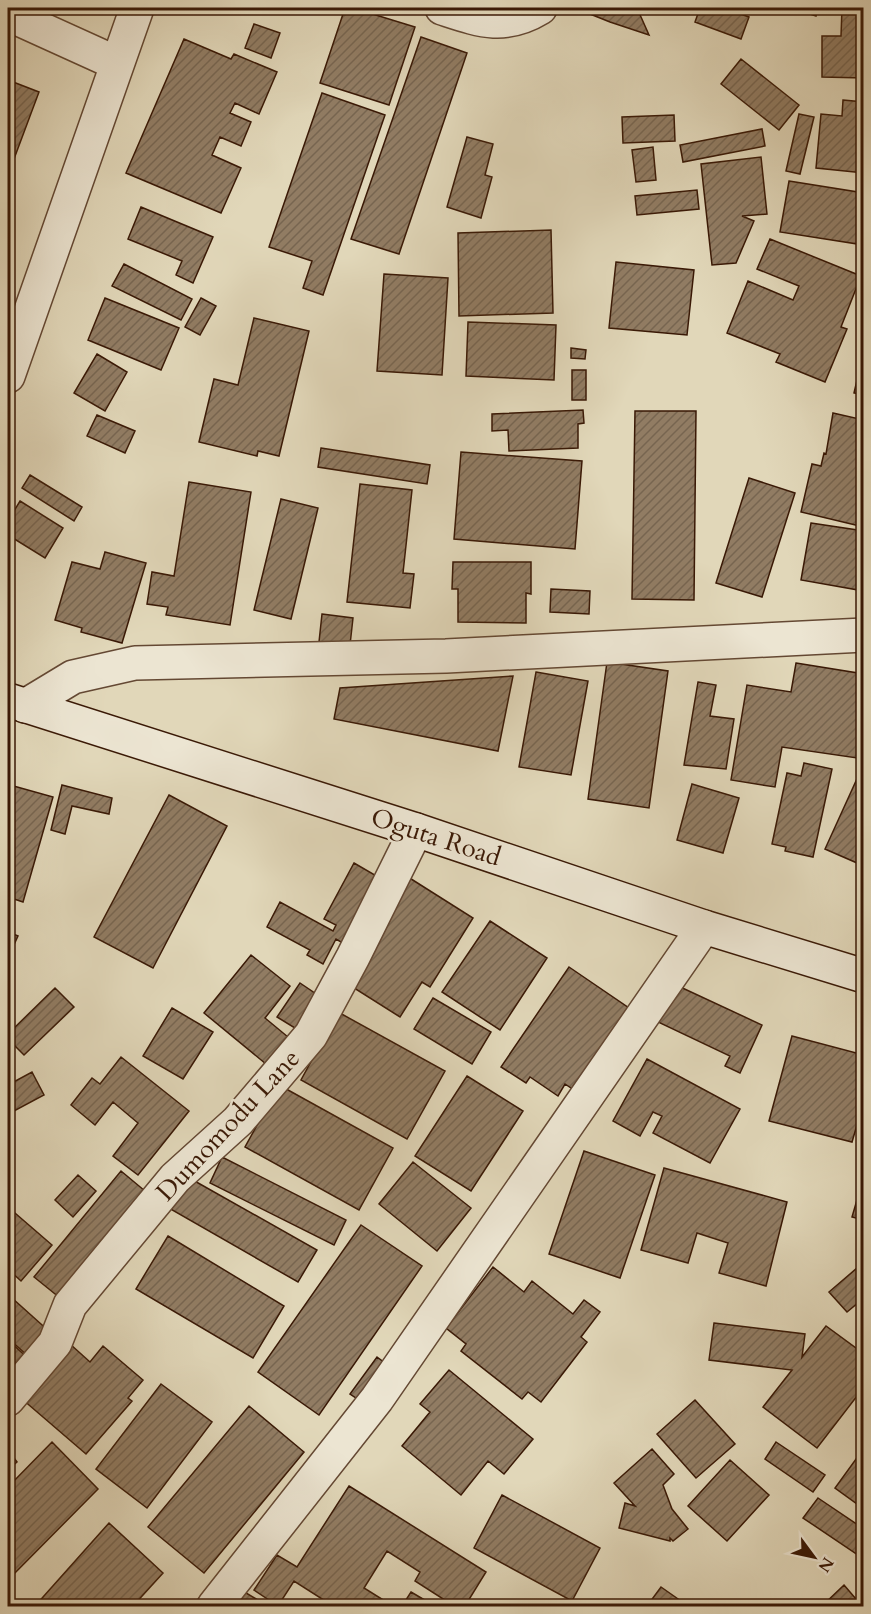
<svg xmlns="http://www.w3.org/2000/svg" width="871" height="1614" viewBox="0 0 871 1614" font-family="Cardo,serif">
<style>
.building{fill:url(#building-hatch);stroke:#3a1906;stroke-width:1.5}
.lines{fill:none;stroke-linecap:round;stroke-linejoin:round}
.minor-casing{stroke:#644833;stroke-width:36}
.tertiary-casing{stroke:#644833;stroke-width:36}
.secondary-casing{stroke:#3a1906;stroke-width:36}
.minor{stroke:#ece5d2;stroke-width:33}
.tertiary{stroke:#ece5d2;stroke-width:33}
.secondary{stroke:#ece5d2;stroke-width:33}
.labels{text-anchor:middle;dominant-baseline:central;stroke-width:5;stroke-linejoin:round;paint-order:stroke}
.street-label{font-size:26px;fill:#3a1906;stroke:#ece5d2}
</style>
<defs>
<pattern id="building-hatch" width="6" height="6" patternUnits="userSpaceOnUse" patternTransform="scale(1.5)"><rect width="6" height="6" fill="#917c63"/><path d="M-1 1l2-2M0 6l6-6M5 7l2-2" fill="none" stroke="#776550"/></pattern>
</defs>
<rect width="100%" height="100%" fill="#e1d7b9"/>
<filter id="stains"><feTurbulence type="fractalNoise" baseFrequency=".00333" numOctaves="4"/><feColorMatrix values="0 0 0 0 .2 0 0 0 0 .09 0 0 0 0 .02 0 0 0 .5 -.17"/></filter>
<radialGradient id="worn" r=".72"><stop offset=".6" stop-color="#630" stop-opacity="0"/><stop offset="1" stop-color="#630" stop-opacity=".3"/></radialGradient>
<path class="building" d="M 345,8 L 353,8 L 415,27 L 389,105 L 320,83 Z
M 575,8 L 637,8 L 649,35 L 610,22 Z
M 700,8 L 724,8 L 749,17 L 741,39 L 695,22 Z
M 792,8 L 818,8 L 816,16 Z
M 842,8 L 864,8 L 864,78 L 822,77 L 822,36 L 841,36 Z
M 254,24 L 280,33 L 271,58 L 245,48 Z
M 421,37 L 467,53 L 399,254 L 351,239 Z
M 184,39 L 231,59 L 234,54 L 277,72 L 259,114 L 235,103 L 230,113 L 251,122 L 241,146 L 220,137 L 212,155 L 241,168 L 221,213 L 126,173 Z
M 741,59 L 799,105 L 779,130 L 721,84 Z
M 8,80 L 39,92 L 8,175 Z
M 322,93 L 385,115 L 323,295 L 303,288 L 312,261 L 269,247 Z
M 843,100 L 864,102 L 864,173 L 816,168 L 821,114 L 842,116 Z
M 799,114 L 814,117 L 800,174 L 786,171 Z
M 674,115 L 675,141 L 623,143 L 622,117 Z
M 762,129 L 765,146 L 683,162 L 680,145 Z
M 467,137 L 493,144 L 485,175 L 492,177 L 481,218 L 447,207 Z
M 653,147 L 656,180 L 636,182 L 632,150 Z
M 761,157 L 767,214 L 742,216 L 754,221 L 736,263 L 712,265 L 701,164 Z
M 789,181 L 864,193 L 864,245 L 780,232 Z
M 697,190 L 699,209 L 637,215 L 635,196 Z
M 141,207 L 213,237 L 193,283 L 176,275 L 182,261 L 128,239 Z
M 551,230 L 553,313 L 459,316 L 458,233 Z
M 770,239 L 861,276 L 841,327 L 847,329 L 825,382 L 776,362 L 780,354 L 727,333 L 748,281 L 793,300 L 799,286 L 757,269 Z
M 616,262 L 694,270 L 687,335 L 609,328 Z
M 124,264 L 192,299 L 181,320 L 112,286 Z
M 384,274 L 448,278 L 442,375 L 377,371 Z
M 105,298 L 179,328 L 161,370 L 88,340 Z
M 201,298 L 216,306 L 200,335 L 185,327 Z
M 254,318 L 309,331 L 279,456 L 258,451 L 257,456 L 199,442 L 214,379 L 238,385 Z
M 468,322 L 556,325 L 554,380 L 466,376 Z
M 571,348 L 586,350 L 585,359 L 571,358 Z
M 864,351 L 864,395 L 854,393 Z
M 97,354 L 127,372 L 105,411 L 74,393 Z
M 572,370 L 586,370 L 586,400 L 572,400 Z
M 583,410 L 584,423 L 578,424 L 578,448 L 509,451 L 508,430 L 492,431 L 492,414 Z
M 635,411 L 696,411 L 694,600 L 632,599 Z
M 833,413 L 864,420 L 864,527 L 801,512 L 812,464 L 821,466 L 824,453 L 826,454 Z
M 97,415 L 135,431 L 125,453 L 87,436 Z
M 321,448 L 430,465 L 427,484 L 318,467 Z
M 461,452 L 582,461 L 575,549 L 454,539 Z
M 30,475 L 82,507 L 74,521 L 22,488 Z
M 749,478 L 795,493 L 762,597 L 716,583 Z
M 189,482 L 251,492 L 230,625 L 166,615 L 168,607 L 147,604 L 152,572 L 174,576 Z
M 360,484 L 412,490 L 403,573 L 414,574 L 410,608 L 347,602 Z
M 281,499 L 318,508 L 291,619 L 254,610 Z
M 20,501 L 63,528 L 45,558 L 8,535 L 8,521 Z
M 811,523 L 864,531 L 864,591 L 801,580 Z
M 105,552 L 146,563 L 122,643 L 81,632 L 82,628 L 55,620 L 72,562 L 100,569 Z
M 453,562 L 531,562 L 531,594 L 526,593 L 526,623 L 458,622 L 458,589 L 452,589 Z
M 551,589 L 590,591 L 589,614 L 550,612 Z
M 322,614 L 353,618 L 350,645 L 319,642 Z
M 607,662 L 668,671 L 649,808 L 588,799 Z
M 796,663 L 864,674 L 864,759 L 782,747 L 775,787 L 731,780 L 747,685 L 791,692 Z
M 536,672 L 588,681 L 571,775 L 519,767 Z
M 513,676 L 498,751 L 334,719 L 340,688 Z
M 698,682 L 716,685 L 710,716 L 734,719 L 726,769 L 684,765 Z
M 804,763 L 832,769 L 813,857 L 785,851 L 786,847 L 772,844 L 787,773 L 801,776 Z
M 861,770 L 864,771 L 864,866 L 825,849 Z
M 692,784 L 739,798 L 723,853 L 677,840 Z
M 10,785 L 53,797 L 23,902 L 8,897 Z
M 62,785 L 112,798 L 109,814 L 72,806 L 65,834 L 51,830 Z
M 169,795 L 227,826 L 153,968 L 94,937 Z
M 354,863 L 380,878 L 353,949 L 336,939 L 323,964 L 307,955 L 310,950 L 267,927 L 280,902 L 333,931 L 336,925 L 324,919 Z
M 408,877 L 473,918 L 430,987 L 422,982 L 400,1017 L 343,981 Z
M 490,921 L 547,958 L 500,1030 L 442,992 Z
M 8,932 L 18,936 L 8,958 Z
M 251,955 L 290,986 L 265,1018 L 288,1037 L 266,1064 L 204,1013 Z
M 569,967 L 629,1008 L 574,1090 L 565,1084 L 558,1096 L 530,1077 L 526,1083 L 501,1067 Z
M 300,983 L 325,1000 L 303,1033 L 277,1017 Z
M 676,985 L 762,1025 L 740,1073 L 725,1066 L 730,1056 L 658,1022 Z
M 55,988 L 74,1007 L 24,1055 L 8,1039 L 8,1034 Z
M 433,998 L 491,1032 L 472,1064 L 414,1029 Z
M 172,1008 L 213,1032 L 183,1079 L 143,1056 Z
M 338,1012 L 445,1071 L 407,1139 L 301,1080 Z
M 792,1036 L 864,1055 L 864,1101 L 852,1142 L 769,1121 Z
M 121,1057 L 189,1111 L 138,1175 L 113,1156 L 138,1123 L 113,1102 L 95,1125 L 71,1105 L 92,1078 L 100,1084 Z
M 647,1059 L 740,1109 L 710,1163 L 653,1133 L 662,1116 L 653,1112 L 640,1136 L 613,1121 Z
M 32,1072 L 44,1095 L 14,1111 L 8,1099 L 8,1085 Z
M 467,1076 L 523,1111 L 471,1191 L 415,1156 Z
M 279,1085 L 393,1148 L 359,1210 L 245,1147 Z
M 584,1151 L 655,1175 L 620,1278 L 549,1254 Z
M 222,1157 L 346,1220 L 334,1245 L 210,1183 Z
M 413,1162 L 471,1208 L 437,1251 L 379,1204 Z
M 664,1168 L 787,1202 L 766,1286 L 719,1273 L 728,1243 L 697,1233 L 688,1263 L 641,1250 Z
M 121,1171 L 151,1196 L 65,1302 L 34,1277 Z
M 78,1175 L 96,1191 L 73,1217 L 55,1200 Z
M 184,1175 L 317,1250 L 298,1282 L 167,1207 Z
M 864,1176 L 864,1220 L 852,1217 Z
M 8,1207 L 52,1245 L 21,1281 L 8,1269 Z
M 361,1225 L 422,1266 L 319,1415 L 258,1372 Z
M 168,1236 L 284,1306 L 253,1358 L 136,1289 Z
M 864,1262 L 864,1298 L 847,1312 L 829,1292 Z
M 493,1267 L 524,1292 L 532,1281 L 573,1314 L 584,1300 L 600,1312 L 581,1337 L 587,1342 L 541,1402 L 528,1392 L 522,1399 L 461,1351 L 466,1344 L 446,1328 Z
M 12,1298 L 51,1333 L 29,1357 L 8,1338 L 8,1304 Z
M 714,1323 L 805,1334 L 802,1357 L 826,1326 L 864,1354 L 864,1387 L 817,1448 L 763,1407 L 792,1370 L 709,1360 Z
M 8,1340 L 32,1362 L 8,1387 Z
M 70,1344 L 90,1362 L 103,1346 L 143,1380 L 128,1398 L 132,1401 L 86,1454 L 22,1399 Z
M 377,1357 L 389,1366 L 362,1402 L 350,1394 Z
M 449,1370 L 533,1439 L 504,1474 L 488,1461 L 461,1495 L 402,1446 L 430,1412 L 420,1404 Z
M 161,1384 L 212,1422 L 147,1508 L 96,1469 Z
M 695,1400 L 735,1444 L 696,1478 L 657,1434 Z
M 249,1406 L 304,1452 L 204,1573 L 148,1527 Z
M 52,1442 L 98,1489 L 8,1580 L 8,1487 Z
M 776,1442 L 825,1475 L 813,1492 L 765,1459 Z
M 864,1448 L 864,1509 L 835,1488 Z
M 652,1449 L 674,1474 L 663,1485 L 672,1509 L 688,1529 L 673,1541 L 670,1538 L 670,1541 L 619,1528 L 625,1503 L 635,1506 L 614,1483 Z
M 8,1450 L 17,1462 L 8,1470 Z
M 730,1460 L 769,1495 L 727,1541 L 688,1506 Z
M 349,1486 L 486,1572 L 465,1606 L 454,1606 L 415,1581 L 420,1572 L 387,1551 L 364,1588 L 393,1606 L 333,1606 L 294,1581 L 278,1606 L 254,1590 L 277,1555 L 297,1567 Z
M 502,1495 L 600,1548 L 572,1601 L 474,1548 Z
M 818,1498 L 864,1529 L 864,1559 L 803,1518 Z
M 109,1523 L 163,1573 L 133,1606 L 35,1606 Z
M 844,1585 L 862,1606 L 822,1606 Z
M 236,1587 L 268,1606 L 224,1606 Z
M 661,1587 L 688,1606 L 647,1606 Z
M 411,1592 L 435,1606 L 402,1606 Z"/>
<g class="lines">
<g class="minor-casing">
<path id="minor" d="M 442,8 C 479,20 504,30 540,8
M 8,14 L 116,63
M 25,706 L 73,677 L 135,663 L 446,656 L 864,635
M 8,1399 L 55,1343 L 70,1305 L 175,1178 L 238,1121 L 311,1035 L 353,957 L 416,830
M 214,1606 L 377,1399 L 704,927"/>
</g>
<g class="tertiary-casing">
<path id="tertiary" d="M 8,376 L 137,8"/>
</g>
<g class="secondary-casing">
<path id="secondary" d="M 8,700 L 416,830 L 704,927 L 864,976"/>
</g>
<use href="#minor" class="minor"/>
<use href="#tertiary" class="tertiary"/>
<use href="#secondary" class="secondary"/>
</g>
<g class="labels">
<g class="street-label">
<text transform="translate(436 837) rotate(18)">Oguta Road</text>
<text transform="translate(228 1125) rotate(-47)">Dumomodu Lane</text>
</g>
</g>
<rect width="871" height="1614" fill="none" stroke="#e1d7b9" stroke-width="30"/>
<rect x="9" y="9" width="853" height="1596" fill="none" stroke="#3a1906" stroke-width="3"/>
<rect x="15" y="15" width="841" height="1584" fill="none" stroke="#3a1906" stroke-width="1.5"/>
<g transform="translate(814 1557) rotate(123)" stroke="#ece5d2" stroke-width="4.5" paint-order="stroke">
<path d="M0-4.5L10 22L0 15L-10 22Z" fill="#3a1906"/>
<text y="-9" font-size="16" font-weight="bold" text-anchor="middle" fill="#3a1906">N</text>
</g>
<rect width="100%" height="100%" filter="url(#stains)"/>
<rect width="100%" height="100%" fill="url(#worn)"/>
</svg>
